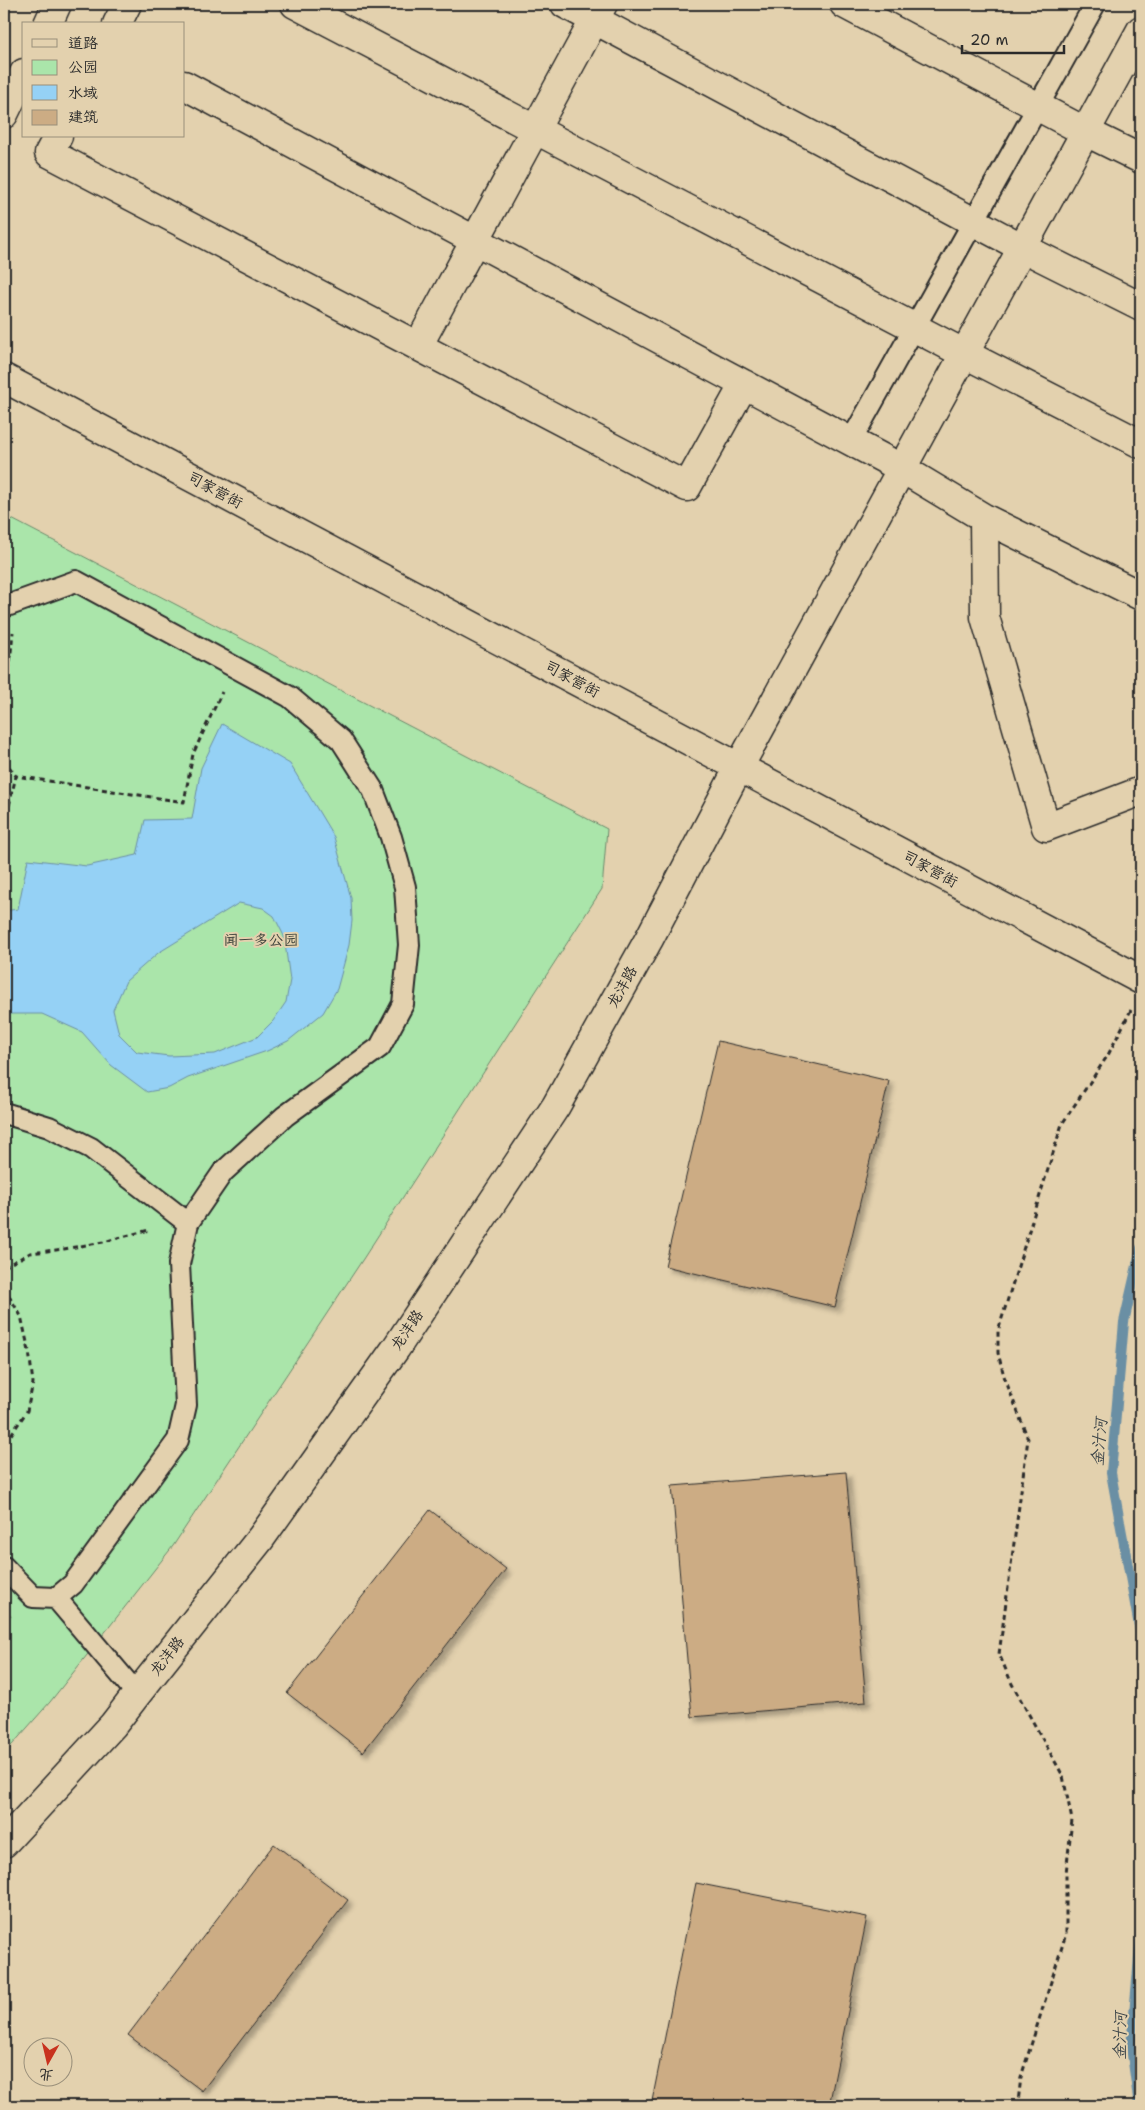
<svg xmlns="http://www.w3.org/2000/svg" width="1145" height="2110" viewBox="0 0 1145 2110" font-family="'Shantell Sans','LXGW WenKai TC',sans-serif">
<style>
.green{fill:#aae5aa;stroke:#6a886a}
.water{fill:#95d1f5;stroke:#6b8fa4;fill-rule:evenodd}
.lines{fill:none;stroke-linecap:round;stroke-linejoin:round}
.stream{stroke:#6b8fa4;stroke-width:10}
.building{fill:#ccac84;stroke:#2b2b2b;filter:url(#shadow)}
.service-casing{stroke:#2b2b2b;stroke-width:24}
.minor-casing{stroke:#2b2b2b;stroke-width:31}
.tertiary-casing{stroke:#2b2b2b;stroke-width:31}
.path{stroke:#2b2b2b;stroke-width:3;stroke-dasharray:5 4;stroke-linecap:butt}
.service{stroke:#e3d1ae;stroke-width:20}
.minor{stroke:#e3d1ae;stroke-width:28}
.tertiary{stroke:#e3d1ae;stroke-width:28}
.labels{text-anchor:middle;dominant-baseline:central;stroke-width:4;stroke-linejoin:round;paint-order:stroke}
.street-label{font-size:15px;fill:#2b2b2b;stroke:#e3d1ae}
.park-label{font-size:15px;fill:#383e38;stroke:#e3d1ae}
.water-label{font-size:16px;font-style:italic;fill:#3b4449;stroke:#e3d1ae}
</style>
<defs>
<filter id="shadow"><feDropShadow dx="4.5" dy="4.5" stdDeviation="2.5" flood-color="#0004"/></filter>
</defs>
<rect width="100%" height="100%" fill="#e3d1ae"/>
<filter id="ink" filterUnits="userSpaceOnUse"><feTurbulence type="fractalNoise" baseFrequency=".02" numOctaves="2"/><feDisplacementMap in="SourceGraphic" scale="10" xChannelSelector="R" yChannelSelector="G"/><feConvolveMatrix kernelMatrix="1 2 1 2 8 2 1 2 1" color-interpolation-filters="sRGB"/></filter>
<g filter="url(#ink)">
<path class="green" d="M 4,515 L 607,829 L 602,889 L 363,1259 L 173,1546 L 50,1702 L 4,1754 Z"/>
<path class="water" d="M 222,724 L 290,764 L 334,837 L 351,898 L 352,921 L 349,945 L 337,989 L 323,1013 L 288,1041 L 267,1051 L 188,1078 L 169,1088 L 147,1092 L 111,1065 L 82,1032 L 42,1014 L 4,1014 L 4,911 L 18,909 L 28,859 L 87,866 L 137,855 L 145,820 L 192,819 L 201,768 ZM 239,903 L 263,908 L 274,916 L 284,936 L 290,980 L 286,1002 L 273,1021 L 257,1037 L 215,1054 L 169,1056 L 137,1052 L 119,1034 L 113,1010 L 126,981 L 158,953 Z"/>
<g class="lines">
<path class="stream" d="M 1141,1248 L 1124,1322 L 1111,1473 L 1141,1637
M 1139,2106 L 1131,2047 L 1141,1936"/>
</g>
<path class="building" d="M 718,1041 L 889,1081 L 835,1307 L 665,1266 Z
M 846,1472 L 866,1702 L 692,1717 L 672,1486 Z
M 430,1510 L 506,1569 L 363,1752 L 287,1693 Z
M 274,1844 L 348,1900 L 202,2091 L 128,2035 Z
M 696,1883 L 867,1917 L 829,2106 L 651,2106 Z"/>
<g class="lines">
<g class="service-casing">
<path id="service" d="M 851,441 L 1095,4
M 4,607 L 76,581 L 290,697 L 341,740 L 373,790 L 391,837 L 405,887 L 409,945 L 403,1004 L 380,1047 L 285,1116 L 223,1172 L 188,1223 L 179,1264 L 186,1405 L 178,1440 L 73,1584 L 56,1598 L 33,1597 L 4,1567
M 4,1113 L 49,1127 L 91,1148 L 188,1223
M 56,1598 L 137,1694"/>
</g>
<g class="minor-casing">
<path id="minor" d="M 295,4 L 965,354 L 1141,444
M 565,4 L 1023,248 L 1141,307
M 844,4 L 1086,132 L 1141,159
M 48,24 L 57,4
M 117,24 L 127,4
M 184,85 L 901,468 L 984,518 L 985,617 L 1046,827 L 1141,791
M 4,114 L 24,73
M 58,136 L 49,153 L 687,487 L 744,384
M 418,346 L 603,4
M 984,518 L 1141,596
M 739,767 L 1141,30"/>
</g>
<g class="tertiary-casing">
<path id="tertiary" d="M 4,378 L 1141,980
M 4,1843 L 113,1725 L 137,1694 L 261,1538 L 396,1348 L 556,1106 L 649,939 L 739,767"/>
</g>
<path class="path" d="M 4,724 L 13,632
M 4,760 L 16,776
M 4,811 L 8,810 L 16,776 L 184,802 L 193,754 L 222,692
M 4,1267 L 30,1253 L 64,1249 L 103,1242 L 149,1230
M 4,1288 L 21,1316 L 29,1351 L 33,1383 L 27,1411 L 4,1445
M 4,1622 L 11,1616
M 1020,2106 L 1018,2102 L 1021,2077 L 1066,1934 L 1066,1873 L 1072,1820 L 1063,1776 L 1012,1684 L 999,1654 L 1028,1439 L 1004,1376 L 998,1353 L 998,1331 L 1062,1124 L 1108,1055 L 1131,1010"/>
<use href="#service" class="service"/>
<use href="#minor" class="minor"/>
<use href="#tertiary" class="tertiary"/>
</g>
</g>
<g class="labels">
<g class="street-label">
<text transform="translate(215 490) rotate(28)">司家营街</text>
<text transform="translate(572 679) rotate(28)">司家营街</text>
<text transform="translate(930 869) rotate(28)">司家营街</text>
<text transform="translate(622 987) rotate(-61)">龙沣路</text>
<text transform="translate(407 1330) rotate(-56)">龙沣路</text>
<text transform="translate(167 1656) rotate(-52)">龙沣路</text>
</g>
<g class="park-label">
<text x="261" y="940">闻一多公园</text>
</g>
<g class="water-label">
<text transform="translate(1099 1442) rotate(-85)">金汁河</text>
<text transform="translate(1120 2036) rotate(-89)">金汁河</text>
</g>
</g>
<rect width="1145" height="2110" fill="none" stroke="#e3d1ae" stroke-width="20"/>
<rect x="10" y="10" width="1125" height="2090" fill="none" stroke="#2b2b2b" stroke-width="2" filter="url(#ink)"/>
<rect x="22" y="22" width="162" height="115" fill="#e3d1ae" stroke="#998f7a"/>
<rect x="32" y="39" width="25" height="8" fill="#e3d1ae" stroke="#998f7a"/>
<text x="68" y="48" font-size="15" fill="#2b2b2b">道路</text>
<rect x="32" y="60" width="25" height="15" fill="#aae5aa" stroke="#998f7a"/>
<text x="68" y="72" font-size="15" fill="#2b2b2b">公园</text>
<rect x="32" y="85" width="25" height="15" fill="#95d1f5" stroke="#998f7a"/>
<text x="68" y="98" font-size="15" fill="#2b2b2b">水域</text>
<rect x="32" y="110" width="25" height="15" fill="#ccac84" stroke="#998f7a"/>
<text x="68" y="122" font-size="15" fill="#2b2b2b">建筑</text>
<g transform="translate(48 2062) rotate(188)"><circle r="24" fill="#e3d1ae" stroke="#998f7a"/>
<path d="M0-4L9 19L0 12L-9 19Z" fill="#c8321e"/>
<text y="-8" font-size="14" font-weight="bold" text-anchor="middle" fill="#2b2b2b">北</text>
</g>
<path d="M962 45v8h102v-8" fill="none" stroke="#2b2b2b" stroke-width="2.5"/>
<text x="970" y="45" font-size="15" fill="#2b2b2b" stroke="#e3d1ae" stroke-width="4" paint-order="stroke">20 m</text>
</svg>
